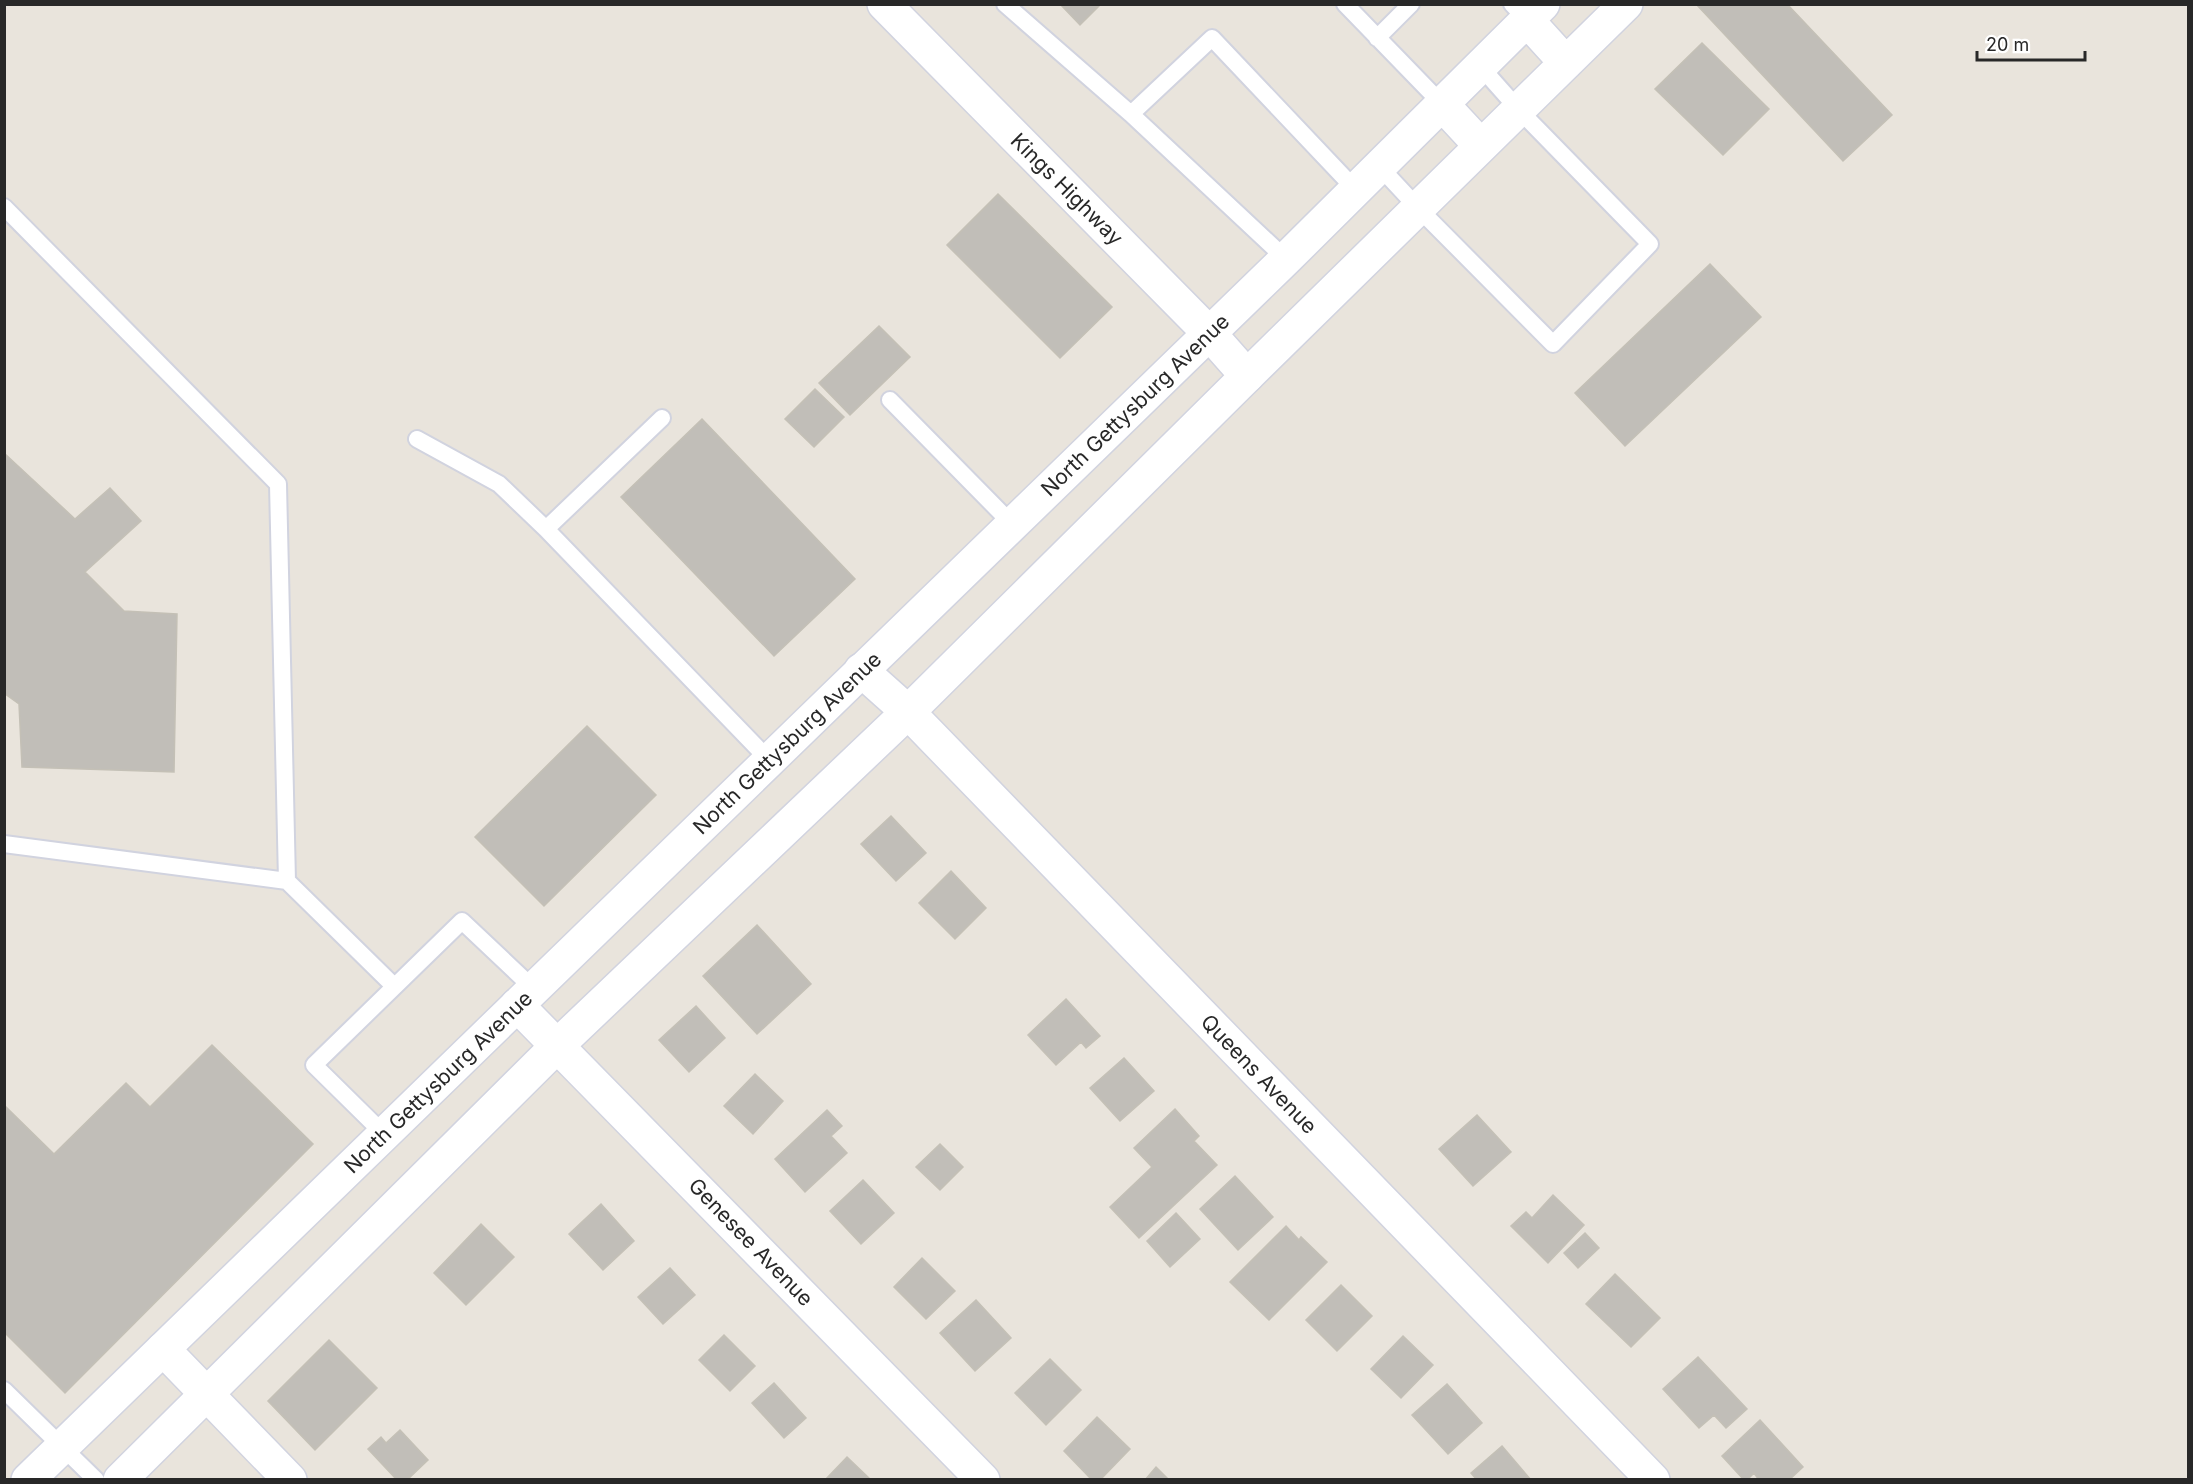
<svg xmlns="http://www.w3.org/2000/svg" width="2193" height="1484" viewBox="0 0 2193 1484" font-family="Inter,sans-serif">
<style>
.building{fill:#c1beb8;stroke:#c4c0b6;stroke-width:1.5}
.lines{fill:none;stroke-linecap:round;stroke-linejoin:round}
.service-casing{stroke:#d1d3df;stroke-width:20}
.minor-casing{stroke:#d1d3df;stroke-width:36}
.tertiary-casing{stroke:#d1d3df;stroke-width:36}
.secondary-casing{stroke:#d1d3df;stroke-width:36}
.service{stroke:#fff;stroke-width:16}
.minor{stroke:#fff;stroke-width:33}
.tertiary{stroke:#fff;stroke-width:33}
.secondary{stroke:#fff;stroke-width:33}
.labels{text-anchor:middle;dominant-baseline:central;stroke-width:4.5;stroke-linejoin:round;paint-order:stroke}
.street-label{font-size:21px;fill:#282828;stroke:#fff}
</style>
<rect width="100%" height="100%" fill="#e9e4dc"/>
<path class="building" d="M 1060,4 L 1101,4 L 1080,25 Z
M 1696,4 L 1787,4 L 1892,115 L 1843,161 Z
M 1702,43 L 1769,109 L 1723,155 L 1655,89 Z
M 998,194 L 1112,307 L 1060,358 L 947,245 Z
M 1710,264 L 1761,317 L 1625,446 L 1575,393 Z
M 879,326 L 910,357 L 850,415 L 819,383 Z
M 815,389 L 844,417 L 814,447 L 785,419 Z
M 702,419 L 855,579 L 774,656 L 621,497 Z
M 4,453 L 75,519 L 110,488 L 141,521 L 85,572 L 124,611 L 177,614 L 174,772 L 22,767 L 19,704 L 4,693 Z
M 587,726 L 656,795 L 544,906 L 475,837 Z
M 891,816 L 926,853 L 896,881 L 861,844 Z
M 951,871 L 986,908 L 955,939 L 919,903 Z
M 757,925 L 811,984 L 757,1034 L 703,976 Z
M 1066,999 L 1100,1036 L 1086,1048 L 1081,1042 L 1056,1065 L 1028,1035 Z
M 696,1006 L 725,1038 L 689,1072 L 659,1040 Z
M 212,1045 L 313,1144 L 65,1393 L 4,1332 L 4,1105 L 54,1154 L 126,1083 L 150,1107 Z
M 1124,1058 L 1154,1091 L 1120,1121 L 1090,1088 Z
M 755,1074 L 783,1101 L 753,1134 L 724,1106 Z
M 1175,1109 L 1199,1136 L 1194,1141 L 1217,1165 L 1139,1238 L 1110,1207 L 1152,1167 L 1134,1148 Z
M 827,1110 L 842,1126 L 831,1136 L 847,1153 L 805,1192 L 775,1159 Z
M 1477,1115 L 1511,1152 L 1473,1186 L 1439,1149 Z
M 940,1144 L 963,1167 L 940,1190 L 916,1167 Z
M 1235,1176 L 1273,1217 L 1238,1250 L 1200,1209 Z
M 863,1180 L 894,1213 L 861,1244 L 830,1211 Z
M 1553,1195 L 1584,1225 L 1548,1263 L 1511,1226 L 1526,1212 L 1532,1218 Z
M 601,1204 L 634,1241 L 603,1270 L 569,1234 Z
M 1176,1213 L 1200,1239 L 1170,1267 L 1147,1241 Z
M 481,1224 L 514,1257 L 466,1305 L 434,1273 Z
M 1286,1226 L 1299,1240 L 1301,1237 L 1327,1262 L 1269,1320 L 1230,1282 Z
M 1585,1233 L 1599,1248 L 1578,1268 L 1564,1253 Z
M 922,1258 L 955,1291 L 926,1319 L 894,1287 Z
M 670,1268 L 695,1295 L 663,1324 L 638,1297 Z
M 1615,1274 L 1660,1318 L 1631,1347 L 1586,1304 Z
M 1341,1285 L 1372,1316 L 1337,1351 L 1306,1320 Z
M 976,1300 L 1011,1338 L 975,1371 L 940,1333 Z
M 724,1335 L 755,1366 L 730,1391 L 699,1360 Z
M 1403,1336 L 1433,1365 L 1401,1398 L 1371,1369 Z
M 329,1340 L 377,1388 L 315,1450 L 268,1401 Z
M 1698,1357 L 1747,1409 L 1726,1428 L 1714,1415 L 1699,1428 L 1663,1389 Z
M 1050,1359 L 1081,1390 L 1046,1425 L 1015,1393 Z
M 774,1383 L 806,1418 L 784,1438 L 752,1403 Z
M 1447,1384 L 1482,1423 L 1448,1454 L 1412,1415 Z
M 1097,1417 L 1130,1449 L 1100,1480 L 1092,1480 L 1064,1451 Z
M 1760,1420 L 1803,1467 L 1789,1480 L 1759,1480 L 1754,1473 L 1747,1480 L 1744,1480 L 1722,1456 Z
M 400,1430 L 428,1460 L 407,1480 L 397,1480 L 368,1449 L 381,1437 L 386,1443 Z
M 1502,1446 L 1531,1480 L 1477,1480 L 1471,1473 Z
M 847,1457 L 871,1480 L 825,1480 Z
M 1156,1467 L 1169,1480 L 1145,1480 Z"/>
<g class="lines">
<g class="service-casing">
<path id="service" d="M 1005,4 L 1131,114
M 1345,4 L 1442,104
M 1512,4 L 1527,20
M 1377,38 L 1411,4
M 1379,166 L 1418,208 L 1553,344 L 1650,244 L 1519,110 L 1480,66
M 4,207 L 278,484 L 287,881 L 4,844
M 1286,259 L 1131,114 L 1212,38 L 1355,189
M 890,400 L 1012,524
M 417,439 L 499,484 L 546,529 L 769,760
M 546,529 L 662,418
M 287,881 L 394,986
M 384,1134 L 314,1065 L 462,921 L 534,989
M 4,1390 L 96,1480"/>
</g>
<g class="minor-casing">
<path id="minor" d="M 861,670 L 908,712 L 1653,1480
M 517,1005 L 983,1480
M 163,1349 L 290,1480"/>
</g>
<g class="tertiary-casing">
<path id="tertiary" d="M 884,4 L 1209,333 L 1247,376"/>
</g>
<g class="secondary-casing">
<path id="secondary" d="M 1527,20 L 1566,63
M 1442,104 L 1481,146
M 28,1480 L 1286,259 L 1543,4
M 120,1480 L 558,1045 L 908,712 L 1247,376 L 1626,4"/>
</g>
<use href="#service" class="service"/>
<use href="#minor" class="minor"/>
<use href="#tertiary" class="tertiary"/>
<use href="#secondary" class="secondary"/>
</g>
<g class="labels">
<g class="street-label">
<text transform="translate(1067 189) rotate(45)">Kings Highway</text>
<text transform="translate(1135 405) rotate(-44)">North Gettysburg Avenue</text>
<text transform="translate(787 743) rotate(-44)">North Gettysburg Avenue</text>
<text transform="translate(1259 1074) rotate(46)">Queens Avenue</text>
<text transform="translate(438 1082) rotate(-44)">North Gettysburg Avenue</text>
<text transform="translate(751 1242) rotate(46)">Genesee Avenue</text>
</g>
</g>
<rect width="2193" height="1484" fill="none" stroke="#282828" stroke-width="12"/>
<path d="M1977 51v9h108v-9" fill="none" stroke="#282828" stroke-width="3"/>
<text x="1986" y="51" font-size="18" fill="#282828" stroke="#ffffff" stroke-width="4.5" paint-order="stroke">20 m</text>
</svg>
